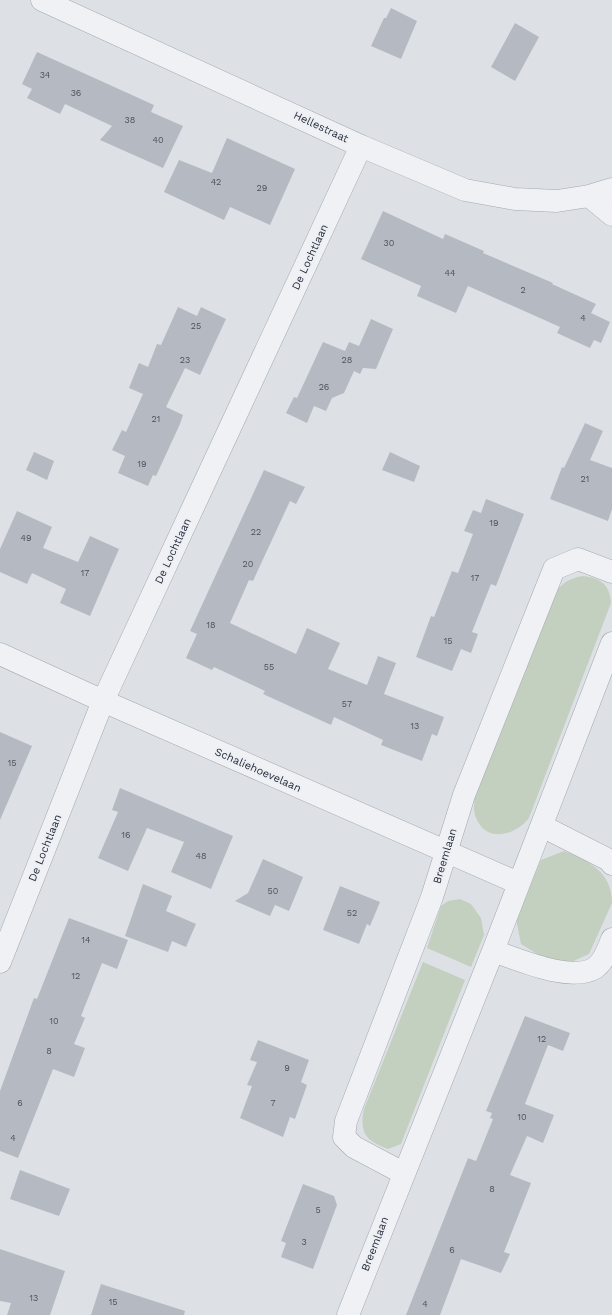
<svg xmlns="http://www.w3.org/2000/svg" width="612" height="1315" viewBox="0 0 612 1315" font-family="'Work Sans',sans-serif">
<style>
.green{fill:#c3cfbf}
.building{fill:#b5bac2}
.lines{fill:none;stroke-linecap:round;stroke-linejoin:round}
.minor-casing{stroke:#a3a8af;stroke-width:23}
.minor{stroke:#eff1f4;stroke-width:22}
.labels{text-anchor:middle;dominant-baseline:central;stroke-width:3.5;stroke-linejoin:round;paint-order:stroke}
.number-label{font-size:9px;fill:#4b525d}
.street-label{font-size:11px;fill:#282f3b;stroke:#eceff4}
</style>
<rect width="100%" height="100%" fill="#dde1e6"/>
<path class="green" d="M 583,576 C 601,578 610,585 611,603 L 529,818 C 516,835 487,844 476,818 C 473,811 474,803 475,796 L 556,592 C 563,582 571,578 583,576 Z
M 564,851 C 589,861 612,872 612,903 L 589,954 L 569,963 L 542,957 L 521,944 L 516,919 L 541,860 Z
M 460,899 L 471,904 L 481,918 L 484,935 L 471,967 L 427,948 L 441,906 L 448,901 Z
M 423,962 L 465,980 L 401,1144 L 388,1149 C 366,1141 359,1133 364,1109 Z"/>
<path class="building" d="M 391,8 L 417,21 L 401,59 L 371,46 L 384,18 L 386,18 Z
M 515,23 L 539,37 L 515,81 L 491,67 Z
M 37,52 L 154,105 L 151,112 L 183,126 L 163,168 L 100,140 L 112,126 L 65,104 L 60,114 L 27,98 L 32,89 L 22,84 Z
M 227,138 L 295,169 L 270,225 L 230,207 L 224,220 L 164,192 L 179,160 L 212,173 Z
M 383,211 L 443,239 L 445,234 L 484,251 L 483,253 L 553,283 L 552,284 L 596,304 L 591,313 L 610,322 L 601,343 L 594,340 L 590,348 L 557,333 L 560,327 L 468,286 L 456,313 L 417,296 L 421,286 L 361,259 Z
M 178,307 L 197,316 L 201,307 L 226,319 L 200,375 L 185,368 L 166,407 L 183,415 L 180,424 L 156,476 L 153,475 L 148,486 L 118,473 L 125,456 L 112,450 L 122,430 L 126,432 L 143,394 L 129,388 L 139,363 L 148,367 L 157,344 L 161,345 Z
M 371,319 L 393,329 L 376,369 L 363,368 L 360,374 L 354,371 L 344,393 L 332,398 L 326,411 L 314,406 L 307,423 L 286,413 L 294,397 L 297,398 L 323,342 L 345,351 L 349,342 L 359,346 Z
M 585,423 L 603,431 L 590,460 L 612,468 L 612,509 L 608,521 L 550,499 L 562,467 L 564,468 Z
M 34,452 L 54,461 L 47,480 L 26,470 Z
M 390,452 L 420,466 L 414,482 L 382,470 Z
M 264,470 L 305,487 L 296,504 L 290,501 L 253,581 L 249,580 L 230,623 L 296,654 L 307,628 L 340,643 L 328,669 L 367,685 L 378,656 L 396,663 L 384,694 L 444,717 L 437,736 L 432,734 L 422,761 L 381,745 L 383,740 L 334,717 L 331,725 L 263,694 L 265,691 L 214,667 L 212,670 L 186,658 L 197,634 L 190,631 Z
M 486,499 L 524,514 L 496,586 L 491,584 L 472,632 L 478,634 L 471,653 L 461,649 L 452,671 L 416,657 L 431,616 L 434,617 L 452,571 L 458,573 L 473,534 L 464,531 L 473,510 L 481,513 Z
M 17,511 L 52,527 L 43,548 L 78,562 L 90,536 L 119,549 L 90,616 L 60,603 L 66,589 L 32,573 L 27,584 L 0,572 L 0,549 Z
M 0,732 L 32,746 L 0,820 Z
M 120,788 L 233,836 L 211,889 L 171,872 L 184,842 L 147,828 L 128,871 L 98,858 L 118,812 L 112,810 Z
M 263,859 L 303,877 L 289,911 L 275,905 L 270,916 L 235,901 L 248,893 Z
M 143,884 L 172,896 L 166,911 L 196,924 L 186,947 L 172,941 L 168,952 L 125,936 Z
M 340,886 L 380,902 L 370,926 L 367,924 L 359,944 L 323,930 Z
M 69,918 L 128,940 L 117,969 L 102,963 L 81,1016 L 85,1018 L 74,1044 L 85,1048 L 74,1077 L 53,1069 L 18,1158 L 0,1151 L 0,1091 L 34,998 L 37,999 Z
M 525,1016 L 570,1033 L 563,1051 L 548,1045 L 525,1104 L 554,1115 L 543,1143 L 527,1136 L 510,1175 L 531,1183 L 504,1252 L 510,1254 L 501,1273 L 461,1259 L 440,1315 L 406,1315 L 468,1158 L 476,1161 L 493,1119 L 490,1118 L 492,1113 L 486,1111 Z
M 258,1040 L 309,1060 L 301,1082 L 307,1085 L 295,1119 L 290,1117 L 283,1137 L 240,1118 L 252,1086 L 247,1085 L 257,1062 L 250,1060 Z
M 20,1170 L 70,1189 L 59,1216 L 10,1199 Z
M 303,1184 L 334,1196 L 337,1205 L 313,1269 L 281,1257 L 286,1243 L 281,1241 Z
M 0,1249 L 65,1271 L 50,1315 L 7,1315 L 11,1303 L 0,1301 Z
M 101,1284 L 185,1311 L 184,1315 L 91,1315 Z"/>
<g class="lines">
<g class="minor-casing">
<path id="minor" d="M 42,0 L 361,146 L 465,190 L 515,199 L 557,201 L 589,196 L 612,189
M 589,196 L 612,215
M 0,654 L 103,701 L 518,883
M 542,826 L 609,860 L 612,864
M 493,951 C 518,959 570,983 595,968 C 604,962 608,949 612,939
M 0,962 L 103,701 L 361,146
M 403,1173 L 354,1147 L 344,1137 L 346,1121 L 432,897 L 464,795 L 554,569 L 578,559 L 612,572
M 348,1315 L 493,951 L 612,643"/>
</g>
<use href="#minor" class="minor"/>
</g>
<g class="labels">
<g class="number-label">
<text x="45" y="75">34</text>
<text x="76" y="93">36</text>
<text x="130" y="120">38</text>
<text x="158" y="140">40</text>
<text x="216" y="182">42</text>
<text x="262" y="188">29</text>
<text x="389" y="243">30</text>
<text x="450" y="273">44</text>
<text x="523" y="290">2</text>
<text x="583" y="318">4</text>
<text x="196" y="326">25</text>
<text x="185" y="360">23</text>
<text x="347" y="360">28</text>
<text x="324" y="387">26</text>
<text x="156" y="419">21</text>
<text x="142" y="464">19</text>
<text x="585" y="479">21</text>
<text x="494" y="523">19</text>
<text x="256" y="532">22</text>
<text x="26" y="538">49</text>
<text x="248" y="564">20</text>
<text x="85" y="573">17</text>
<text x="475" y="578">17</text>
<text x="211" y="625">18</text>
<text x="448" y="641">15</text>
<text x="269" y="667">55</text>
<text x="347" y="704">57</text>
<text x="415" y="726">13</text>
<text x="12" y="763">15</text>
<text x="126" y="835">16</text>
<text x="201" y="856">48</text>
<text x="273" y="891">50</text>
<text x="352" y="913">52</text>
<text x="86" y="940">14</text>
<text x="76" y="976">12</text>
<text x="54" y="1021">10</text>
<text x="542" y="1039">12</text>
<text x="49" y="1051">8</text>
<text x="287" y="1068">9</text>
<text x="20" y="1103">6</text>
<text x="273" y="1103">7</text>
<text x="522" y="1117">10</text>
<text x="13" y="1138">4</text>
<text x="492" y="1189">8</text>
<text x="318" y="1210">5</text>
<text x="304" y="1242">3</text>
<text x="452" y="1250">6</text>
<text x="34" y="1298">13</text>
<text x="113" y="1302">15</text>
<text x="425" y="1304">4</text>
</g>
<g class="street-label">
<text transform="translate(321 127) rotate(25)">Hellestraat</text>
<text transform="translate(310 257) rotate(-65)">De Lochtlaan</text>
<text transform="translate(173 551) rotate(-65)">De Lochtlaan</text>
<text transform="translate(258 770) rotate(24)">Schaliehoevelaan</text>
<text transform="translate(45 848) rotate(-68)">De Lochtlaan</text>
<text transform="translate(445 856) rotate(-73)">Breemlaan</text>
<text transform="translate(375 1244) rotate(-69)">Breemlaan</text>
</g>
</g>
</svg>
